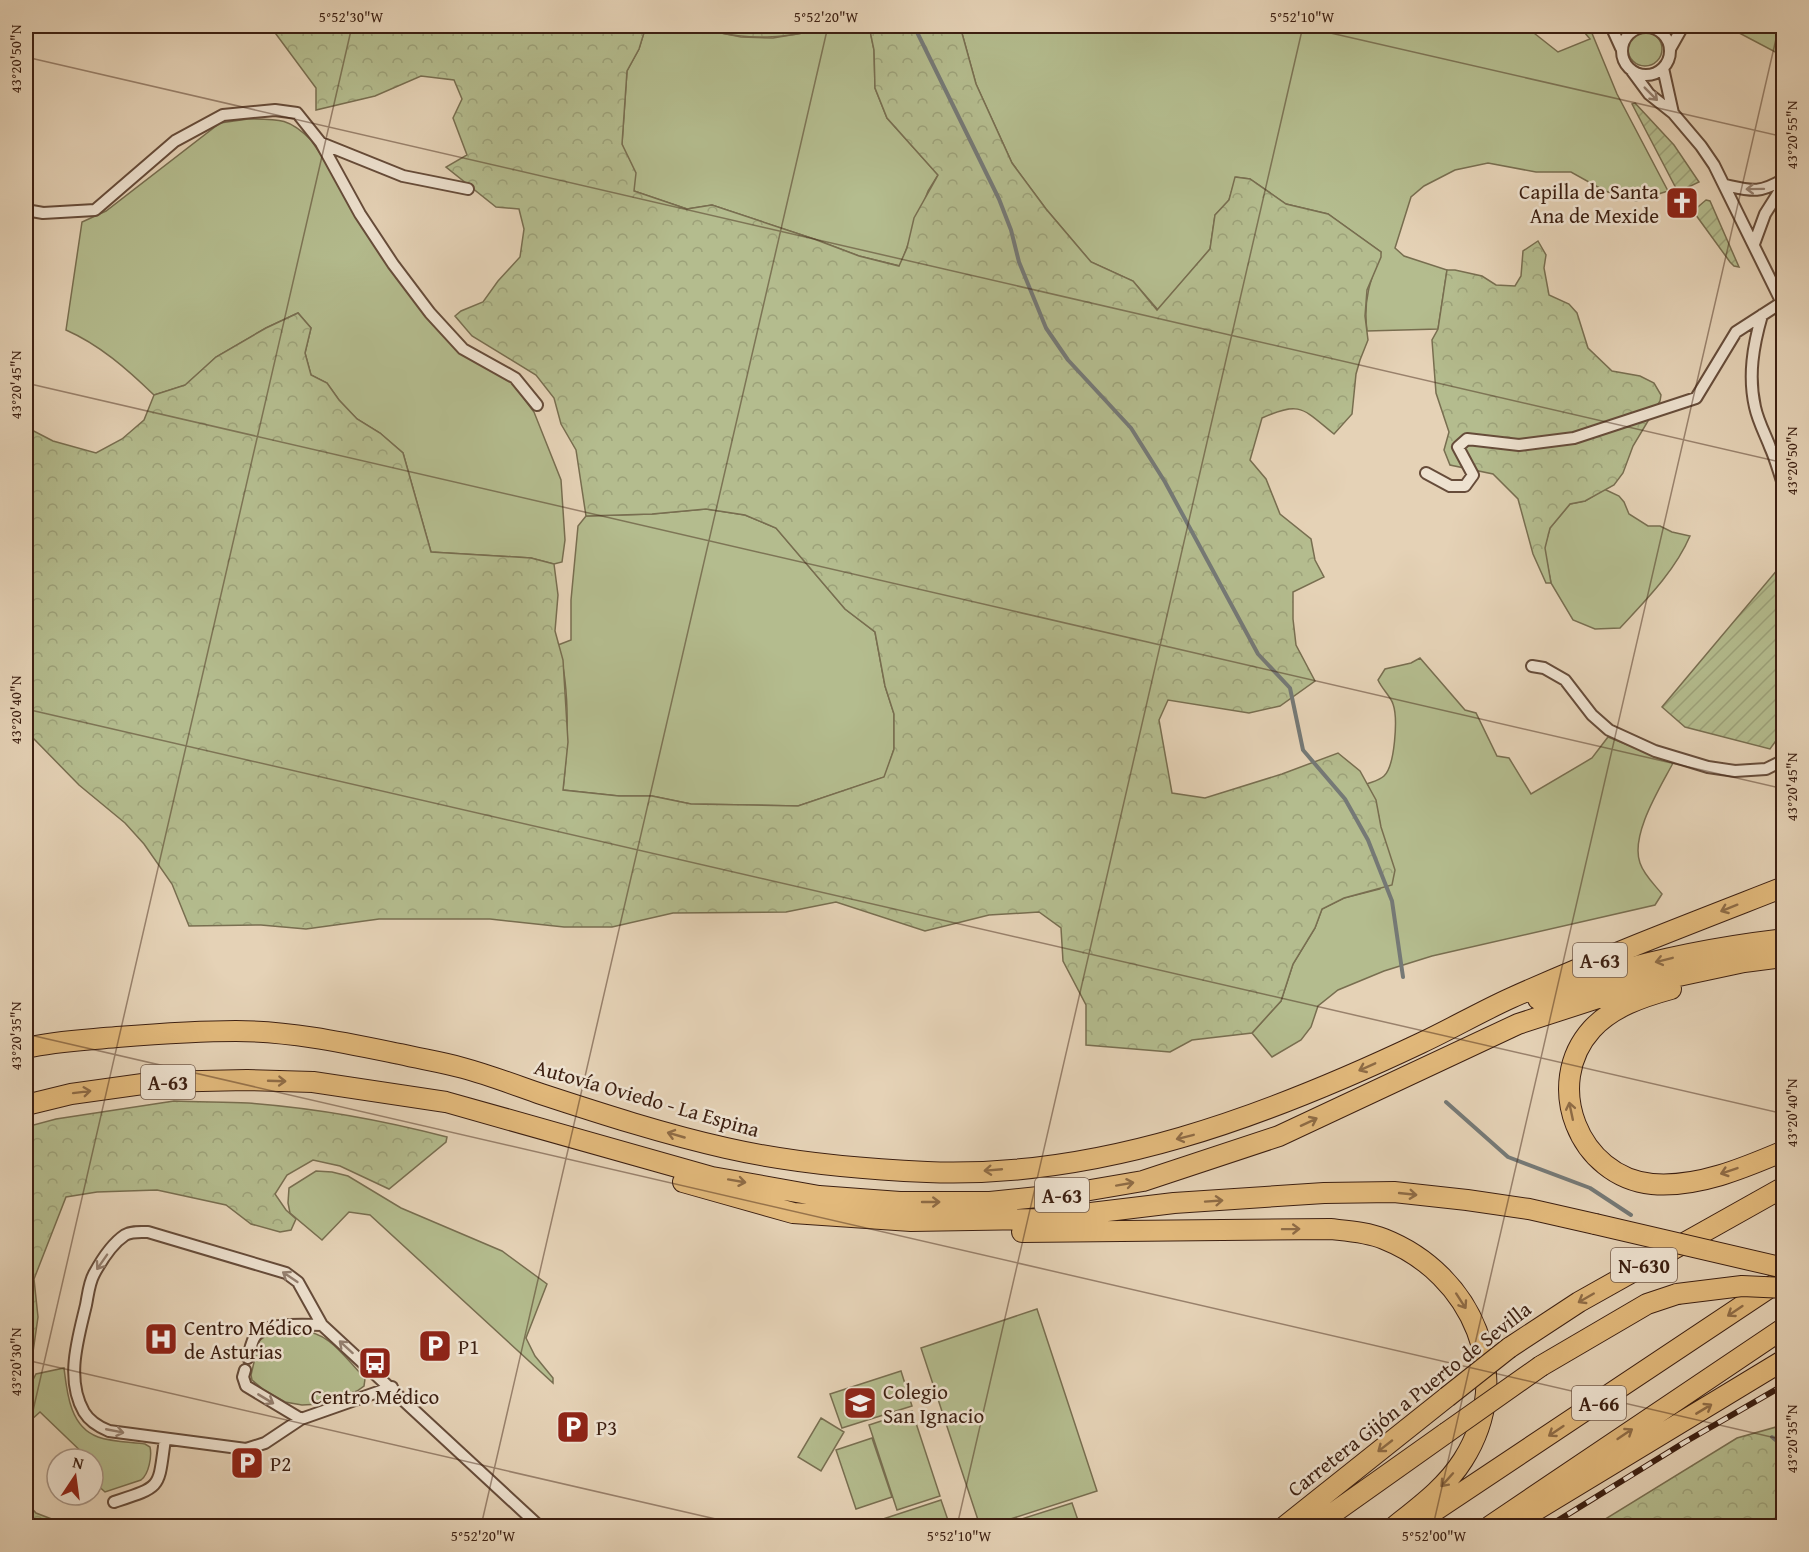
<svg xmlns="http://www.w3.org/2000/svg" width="1809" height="1552" viewBox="0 0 1809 1552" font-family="'Gentium Book Plus',serif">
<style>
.grass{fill:#b4bc8e;stroke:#786e50;stroke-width:1.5}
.forest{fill:url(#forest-crowns);stroke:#786e50;stroke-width:1.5}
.garden{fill:url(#garden-furrows);stroke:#786e50;stroke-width:1.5}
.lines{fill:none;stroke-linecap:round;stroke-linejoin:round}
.stream{stroke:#757976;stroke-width:4}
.street-casing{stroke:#664c3a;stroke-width:14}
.highway-casing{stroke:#3c1f11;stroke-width:22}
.street{stroke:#eee2d0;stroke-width:10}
.highway{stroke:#e2b97b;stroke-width:20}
.rail-casing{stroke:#3c1f11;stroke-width:6}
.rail{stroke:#eee2d0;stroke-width:4;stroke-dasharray:11;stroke-linecap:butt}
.highway-bridge-casing{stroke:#3c1f11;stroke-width:22;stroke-linecap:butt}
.highway-bridge{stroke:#e2b97b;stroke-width:20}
.oneway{stroke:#958070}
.oneway2{stroke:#8f6c46}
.ticks{fill:none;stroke:#3c1f11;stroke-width:1.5;stroke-opacity:0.45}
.labels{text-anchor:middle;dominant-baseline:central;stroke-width:5;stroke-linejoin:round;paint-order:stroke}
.shield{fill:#eee2d0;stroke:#715a4a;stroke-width:1.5}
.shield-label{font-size:20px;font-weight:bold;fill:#3c1f11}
.poi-label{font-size:21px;fill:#3c1f11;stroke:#eee2d0;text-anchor:start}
.street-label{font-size:21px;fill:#3c1f11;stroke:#eee2d0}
.neatline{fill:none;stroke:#3c1f11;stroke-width:2}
.ticks-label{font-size:15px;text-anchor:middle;fill:#3c1f11}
</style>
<defs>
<pattern id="forest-crowns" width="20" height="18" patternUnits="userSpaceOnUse" patternTransform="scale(1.5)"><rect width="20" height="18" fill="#b4bc8e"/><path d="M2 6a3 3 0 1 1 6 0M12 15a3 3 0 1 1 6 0" fill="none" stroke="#9ca179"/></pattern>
<pattern id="garden-furrows" width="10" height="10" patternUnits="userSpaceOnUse" patternTransform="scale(1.5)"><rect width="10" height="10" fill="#b4bc8e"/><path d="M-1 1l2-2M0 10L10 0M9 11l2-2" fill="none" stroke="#9ca179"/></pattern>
</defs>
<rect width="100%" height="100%" fill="#e5d2b6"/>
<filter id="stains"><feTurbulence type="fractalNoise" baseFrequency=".00333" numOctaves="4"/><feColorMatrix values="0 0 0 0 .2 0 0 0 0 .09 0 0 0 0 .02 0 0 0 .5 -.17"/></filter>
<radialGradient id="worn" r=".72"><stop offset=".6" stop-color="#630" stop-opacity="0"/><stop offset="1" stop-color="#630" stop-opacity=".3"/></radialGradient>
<path class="grass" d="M 646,26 L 715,26 L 717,32 L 741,37 L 773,38 L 844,26 L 869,26 L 874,50 L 875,88 L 887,118 L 938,175 L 928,191 L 900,266 L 859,256 L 814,239 L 712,205 L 687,209 L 634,191 L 622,144 L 627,71 L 639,49 Z
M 960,26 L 1525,26 L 1558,52 L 1590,39 L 1579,26 L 1589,26 L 1617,94 L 1668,191 L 1636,201 L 1605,191 L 1571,172 L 1536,172 L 1488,163 L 1455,170 L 1424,186 L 1411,197 L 1395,248 L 1404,256 L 1447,270 L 1438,329 L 1367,331 C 1363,300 1370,281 1381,252 L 1328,214 L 1286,204 L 1250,179 L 1236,177 L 1229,200 L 1215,215 L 1210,249 L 1158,310 L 1133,281 L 1091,262 L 1046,209 L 1012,163 L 976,84 Z
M 1726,26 L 1783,26 L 1783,45 L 1779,54 Z
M1628 49a17 17 0 1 1 34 0a17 17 0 1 1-34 0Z
M 248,119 C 279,119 289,118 311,140 L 436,326 L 462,354 L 510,380 L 534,412 L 561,480 L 565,540 L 562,562 L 554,564 L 531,558 L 431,552 L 403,453 L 380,433 L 357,419 L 339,400 L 327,383 L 311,375 L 305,353 L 311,328 L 298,313 L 266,328 L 216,357 L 186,385 L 154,395 C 127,369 100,345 66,330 L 82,222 L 106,211 L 220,123 Z
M 1604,489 L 1619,496 L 1624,502 L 1629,514 L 1648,526 L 1660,526 L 1672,532 L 1690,536 C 1675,571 1646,600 1620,628 L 1595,629 L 1573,620 L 1551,583 L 1544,548 L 1550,528 L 1570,504 L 1585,501 Z
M 706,509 L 745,515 L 776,528 L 845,609 L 875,632 L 885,686 L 894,714 L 894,749 L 885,777 L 798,806 L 691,804 L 652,796 L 619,796 L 563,790 C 568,745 571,689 558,645 L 571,640 L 571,600 L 578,526 L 586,516 L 652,514 Z
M 1420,658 L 1465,710 L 1476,713 L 1497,756 L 1509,758 L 1531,794 L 1592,758 L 1608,737 L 1673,763 C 1660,788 1630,835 1640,863 C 1644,875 1654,884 1662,894 L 1655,905 L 1432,956 L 1384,971 L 1338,990 L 1318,1006 L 1311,1027 L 1301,1040 L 1272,1057 L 1252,1033 L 1281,1001 L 1293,964 L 1315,928 L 1322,909 L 1344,898 L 1380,889 C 1381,851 1386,818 1367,784 C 1372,782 1380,780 1384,776 C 1395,766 1398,718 1393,704 C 1391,697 1382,689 1378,680 L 1385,669 L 1411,663 Z
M 316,1171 L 332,1172 L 348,1176 L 401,1208 L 502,1251 L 547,1284 L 526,1338 L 535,1356 L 553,1378 L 553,1383 L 370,1215 L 349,1212 L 322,1240 L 290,1213 L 288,1203 L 289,1188 Z
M 1037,1309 L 1097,1491 L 989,1526 L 980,1526 L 921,1348 Z
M 301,1331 C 330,1332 344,1357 363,1376 L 365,1379 L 364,1386 L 357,1391 L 321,1404 L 302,1405 L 285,1402 L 264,1390 L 252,1380 L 251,1375 L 259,1341 L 267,1335 Z
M 64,1368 C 67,1393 70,1427 98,1437 C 112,1442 130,1442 145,1444 L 150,1447 C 152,1456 149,1474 141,1480 L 105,1492 L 93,1481 L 93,1475 L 99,1469 L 93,1463 L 93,1459 L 89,1459 L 40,1412 L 30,1421 L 26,1416 L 26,1393 L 36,1374 Z
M 901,1371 L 912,1406 L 842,1428 L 830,1394 Z
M 912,1411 L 940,1496 L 897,1510 L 869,1425 Z
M 821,1418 L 844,1432 L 821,1471 L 798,1457 Z
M 872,1438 L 892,1497 L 856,1509 L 836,1450 Z
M 941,1500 L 950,1526 L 885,1526 L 883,1519 Z
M 1072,1503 L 1080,1526 L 1010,1526 L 1009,1523 Z"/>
<path class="forest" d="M 270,26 L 556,26 L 582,31 L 606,29 L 608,26 L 646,26 L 639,49 L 627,71 L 622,144 L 636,173 L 634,191 L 687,209 L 712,205 L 814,239 L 859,256 L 899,266 L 907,248 L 914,218 L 938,175 L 887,118 L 875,88 L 874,50 L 869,26 L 960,26 L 976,84 L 1012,163 L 1046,209 L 1091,262 L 1133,281 L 1157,310 L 1210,249 L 1215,215 L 1229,200 L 1235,177 L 1250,179 L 1286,204 L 1328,214 L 1381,252 L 1381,257 L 1367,290 L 1365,316 L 1368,340 L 1360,360 L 1356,374 L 1352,414 L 1334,434 C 1302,408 1301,401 1262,418 L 1250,460 L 1266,479 L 1280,514 L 1311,539 L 1315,560 L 1324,577 L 1293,592 L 1293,619 L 1296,645 L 1315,681 L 1280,706 L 1249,713 L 1168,700 L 1159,720 L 1172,793 L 1205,798 L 1282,774 L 1338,753 L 1360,771 L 1376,800 L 1381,827 L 1395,870 L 1392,885 L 1344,898 L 1322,909 L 1315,928 L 1293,964 L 1281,1001 L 1252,1033 L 1192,1040 L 1170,1052 L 1086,1045 L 1086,1005 L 1063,961 L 1061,928 L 1039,912 L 989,915 L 925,931 L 836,902 L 786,912 L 673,913 L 612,927 L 564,927 L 490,919 L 379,919 L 306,929 L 261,925 L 189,926 L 172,884 L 144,844 L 125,823 L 79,785 L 34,739 L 26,739 L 26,427 L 53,441 L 96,453 L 122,439 L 144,420 L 154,395 L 185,385 L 216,357 L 266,328 L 298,313 L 311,328 L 305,353 L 311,375 L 327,383 L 339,400 L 357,419 L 380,433 L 403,453 L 431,552 L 531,558 L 554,564 L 558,595 L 555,631 L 563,660 L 568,742 L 563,790 L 619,796 L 652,796 L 691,804 L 798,806 L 884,777 L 894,749 L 894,714 L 885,686 L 875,632 L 845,609 L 776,528 L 745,515 L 706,509 L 652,514 L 586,516 L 576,450 L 561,424 L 554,398 L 536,375 L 472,336 L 455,316 L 461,311 L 483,302 L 498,281 L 520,257 L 524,229 L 519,209 L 496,207 L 446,167 L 467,155 L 453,118 L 462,99 L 454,80 L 421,76 L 375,96 L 316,110 L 316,88 Z
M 715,26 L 844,26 C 797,34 764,43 716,32 Z
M 1538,241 L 1546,255 L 1544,268 L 1549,295 L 1569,304 L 1577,313 L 1588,348 L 1612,371 L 1640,376 L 1654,383 L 1661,395 L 1660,401 L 1633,446 L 1623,473 L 1614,485 L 1585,501 L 1570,504 L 1550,528 L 1545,548 L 1551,583 L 1546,583 L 1533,554 L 1518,499 L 1493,474 L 1450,465 L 1444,450 L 1449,432 L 1436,393 L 1432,340 L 1438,329 L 1447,270 L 1455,270 L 1482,276 L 1496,285 L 1515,286 L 1521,276 L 1523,251 Z
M 174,1101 C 198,1102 223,1102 248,1103 C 315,1108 382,1120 447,1137 L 446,1142 L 389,1189 L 340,1166 L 313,1160 L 287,1175 L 275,1194 L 286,1210 L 296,1219 L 291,1230 L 280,1232 L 251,1224 L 226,1205 L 157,1190 L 97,1192 L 66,1197 L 34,1279 L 38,1317 L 33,1352 L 26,1369 L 26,1127 L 56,1119 Z
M 1783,1425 L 1783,1526 L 1594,1526 L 1737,1438 Z
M 26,1502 L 36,1513 L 70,1526 L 26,1526 Z"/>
<path class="garden" d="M 1635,103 L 1674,145 L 1699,182 L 1678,192 L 1632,104 Z
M 1706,200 L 1710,201 L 1739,267 L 1734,266 L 1730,262 L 1693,211 Z
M 1783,563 L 1783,731 L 1770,749 L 1685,727 L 1662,707 Z"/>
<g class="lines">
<path class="stream" d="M 914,26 L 999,199 L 1011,230 L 1019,262 L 1046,328 L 1068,360 L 1131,428 L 1165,482 L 1258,654 L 1290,688 L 1303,750 L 1345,799 L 1368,840 L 1392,901 L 1403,977
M 1446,1102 L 1508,1157 L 1590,1188 L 1631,1215
M 1772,1437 L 1784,1447"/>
<g class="street-casing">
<path id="street" d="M 1611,26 L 1621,48
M1622 51a24 24 0 1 1 48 0a24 24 0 1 1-48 0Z
M 1670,49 L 1683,26
M 1663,68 L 1673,113
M 1632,71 L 1649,94 L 1673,113 L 1701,146 L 1714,165 L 1784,307
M 321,143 L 403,176 L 468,189
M 1725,185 C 1752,191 1759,194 1784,179
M 26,210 L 43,213 L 95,210 L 175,141 L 223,115 L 275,110 L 297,113 L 321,143 L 360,214 L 393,264 L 430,313 L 463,349 L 515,378 L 537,405
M 1754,244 L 1765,214 L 1784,184
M 1762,315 C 1753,346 1748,376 1755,407 C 1758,421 1765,434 1770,447 C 1776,460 1779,473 1784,487
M 1426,473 L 1450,486 L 1465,486 L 1473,475 L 1458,447 L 1467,439 L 1519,445 L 1574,438 L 1696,398 L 1736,332 L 1781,303
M 1532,666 L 1544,668 L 1565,680 L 1592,715 L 1609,730 L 1655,751 L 1708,767 L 1735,771 L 1766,769 L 1784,760
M 248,1358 C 250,1351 251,1341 256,1335 C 266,1322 305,1325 322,1325
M 245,1370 L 243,1377 L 246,1386 L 301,1419
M 392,1387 L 301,1419 L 265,1443 L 246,1449 L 109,1431 C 99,1427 90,1422 84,1412 C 65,1379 78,1339 86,1305 C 88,1295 89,1283 94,1274 C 101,1261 113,1243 125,1235 C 132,1231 140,1232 148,1232 L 286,1273 L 298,1282 L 322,1325 L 539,1526
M 114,1502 C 163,1486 158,1489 165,1439
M 1783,1526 L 1784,1524"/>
</g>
<g class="highway-casing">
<path id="highway" d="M 1671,989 C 1642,997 1612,1007 1592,1029 C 1542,1084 1579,1177 1652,1184 C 1697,1188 1744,1168 1784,1151
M 1538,999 C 1561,991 1584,981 1608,974 C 1665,957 1724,946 1784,939
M 26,1048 C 55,1041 86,1040 117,1037 C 156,1034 196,1031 236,1031 C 291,1031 346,1043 400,1054 C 421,1059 442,1062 463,1068 C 489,1075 515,1085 541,1094 C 602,1114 664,1134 726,1148 C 792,1163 860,1169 927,1172 C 1100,1179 1267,1116 1421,1043 C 1451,1029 1480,1012 1511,998 C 1600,958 1692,923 1784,887
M 26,1105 L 71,1094 L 157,1082 L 247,1080 L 313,1082 L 446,1102 L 712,1177 L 819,1196 L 900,1202 L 990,1202 L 1067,1194 L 1143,1181 L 1279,1136 L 1518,1024 L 1641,984 L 1744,962 L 1784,957
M 683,1182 L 793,1213 L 911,1221 L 1041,1219 L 1174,1203 L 1324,1193 L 1394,1192 L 1467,1200 L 1529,1209 L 1595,1224
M 1022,1232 L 1330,1229 C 1348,1231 1367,1232 1384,1239 C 1472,1274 1517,1375 1463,1460 C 1446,1487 1420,1506 1395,1526
M 1509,1348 L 1579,1302 L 1784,1187
M 1541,1366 L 1647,1304 L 1677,1294
M 1285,1526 L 1447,1397
M 1315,1526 L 1446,1433
M 1412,1526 L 1784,1278
M 1490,1526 L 1784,1328
M 1510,1526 L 1784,1360"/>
</g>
<use href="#street" class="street"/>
<use href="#highway" class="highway"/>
<g class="rail-casing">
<path id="rail" d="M 1549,1526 L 1685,1442 L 1784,1385"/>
</g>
<use href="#rail" class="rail"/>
<g class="highway-bridge-casing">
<path id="highway-bridge" d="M 1595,1224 L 1784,1268
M 1677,1294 L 1742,1286 L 1784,1288
M 1447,1397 L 1509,1348
M 1446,1433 L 1541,1366"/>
</g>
<use href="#highway-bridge" class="highway-bridge"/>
</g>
<defs><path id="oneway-shaft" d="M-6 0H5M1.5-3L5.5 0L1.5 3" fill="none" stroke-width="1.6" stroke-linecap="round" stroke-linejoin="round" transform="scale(1.5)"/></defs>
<g class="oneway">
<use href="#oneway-shaft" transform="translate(1651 94) rotate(45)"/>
<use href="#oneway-shaft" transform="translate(1755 189) rotate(179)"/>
<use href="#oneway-shaft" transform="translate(102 1262) rotate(125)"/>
<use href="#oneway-shaft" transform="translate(290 1277) rotate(-146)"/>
<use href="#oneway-shaft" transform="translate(346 1347) rotate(-138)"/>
<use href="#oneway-shaft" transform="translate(266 1399) rotate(31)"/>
<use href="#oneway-shaft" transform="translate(115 1431) rotate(11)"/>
</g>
<g class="oneway2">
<use href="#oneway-shaft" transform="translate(1729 908) rotate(158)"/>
<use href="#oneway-shaft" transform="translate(1664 960) rotate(166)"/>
<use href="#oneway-shaft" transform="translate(1367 1067) rotate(156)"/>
<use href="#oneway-shaft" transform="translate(277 1081) rotate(2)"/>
<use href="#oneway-shaft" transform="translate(82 1092) rotate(-7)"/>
<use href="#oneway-shaft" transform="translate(1571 1111) rotate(-102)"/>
<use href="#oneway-shaft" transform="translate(1309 1122) rotate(-25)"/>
<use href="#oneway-shaft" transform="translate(676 1135) rotate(-164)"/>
<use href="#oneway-shaft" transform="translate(1185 1137) rotate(166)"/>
<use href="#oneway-shaft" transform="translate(993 1170) rotate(175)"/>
<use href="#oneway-shaft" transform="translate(1729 1171) rotate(161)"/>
<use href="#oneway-shaft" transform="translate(737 1181) rotate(10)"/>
<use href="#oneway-shaft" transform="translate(1125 1184) rotate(-10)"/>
<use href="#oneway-shaft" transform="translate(1408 1194) rotate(6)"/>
<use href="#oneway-shaft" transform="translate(1214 1201) rotate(-4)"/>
<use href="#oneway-shaft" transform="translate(931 1202)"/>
<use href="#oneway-shaft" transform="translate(1291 1229) rotate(-1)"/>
<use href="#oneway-shaft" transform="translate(1586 1298) rotate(150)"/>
<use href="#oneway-shaft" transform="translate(1461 1301) rotate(57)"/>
<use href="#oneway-shaft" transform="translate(1735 1311) rotate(146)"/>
<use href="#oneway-shaft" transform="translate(1704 1409) rotate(-31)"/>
<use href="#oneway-shaft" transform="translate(1556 1431) rotate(146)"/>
<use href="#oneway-shaft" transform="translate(1625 1434) rotate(-34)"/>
<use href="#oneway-shaft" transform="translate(1385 1446) rotate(142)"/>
<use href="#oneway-shaft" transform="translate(1447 1480) rotate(132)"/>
</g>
<path class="ticks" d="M 1300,26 L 1784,137M 26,57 L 1784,463M 26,383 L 1784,789M 26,709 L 1784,1114M 26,1034 L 1784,1440M 26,1360 L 746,1526M 26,1441 L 352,26M 481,1526 L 828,26M 957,1526 L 1303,26M 1433,1526 L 1779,26"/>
<defs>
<g id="church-square" transform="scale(1.725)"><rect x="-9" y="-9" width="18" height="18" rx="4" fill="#8f2418" stroke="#eee2d0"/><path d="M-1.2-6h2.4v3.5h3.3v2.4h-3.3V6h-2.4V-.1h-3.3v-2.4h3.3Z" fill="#fff"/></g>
<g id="hospital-square" transform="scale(1.725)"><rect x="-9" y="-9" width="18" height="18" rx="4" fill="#8f2418" stroke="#eee2d0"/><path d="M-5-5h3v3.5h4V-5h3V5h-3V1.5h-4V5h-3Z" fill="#fff"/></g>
<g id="parking-square" transform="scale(1.725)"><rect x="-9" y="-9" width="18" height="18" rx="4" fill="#8f2418" stroke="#eee2d0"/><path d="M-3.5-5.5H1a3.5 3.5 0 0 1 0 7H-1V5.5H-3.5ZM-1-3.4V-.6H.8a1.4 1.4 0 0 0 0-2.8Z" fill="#fff"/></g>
<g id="bus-square" transform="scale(1.725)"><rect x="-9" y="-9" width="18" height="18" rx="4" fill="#8f2418" stroke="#eee2d0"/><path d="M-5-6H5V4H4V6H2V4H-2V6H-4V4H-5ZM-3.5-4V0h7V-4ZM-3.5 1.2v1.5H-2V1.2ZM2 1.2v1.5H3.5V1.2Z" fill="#fff"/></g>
<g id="school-square" transform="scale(1.725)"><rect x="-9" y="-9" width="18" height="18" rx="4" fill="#8f2418" stroke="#eee2d0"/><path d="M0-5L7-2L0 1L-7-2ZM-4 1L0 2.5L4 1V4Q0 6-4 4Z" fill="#fff"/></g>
</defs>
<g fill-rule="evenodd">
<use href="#church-square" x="1682" y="203"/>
<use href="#hospital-square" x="161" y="1339"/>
<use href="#parking-square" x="435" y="1346"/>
<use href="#bus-square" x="375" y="1363"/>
<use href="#school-square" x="860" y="1403"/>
<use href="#parking-square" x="573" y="1427"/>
<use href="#parking-square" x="247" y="1463"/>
</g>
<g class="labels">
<g class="shield">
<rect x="1573" y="943" width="54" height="34" rx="4.5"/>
<rect x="141" y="1065" width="54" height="34" rx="4.5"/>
<rect x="1035" y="1178" width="54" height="34" rx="4.5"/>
<rect x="1611" y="1248" width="66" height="34" rx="4.5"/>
<rect x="1572" y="1386" width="54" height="34" rx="4.5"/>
</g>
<g class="shield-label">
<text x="1600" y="960">A-63</text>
<text x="168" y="1082">A-63</text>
<text x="1062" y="1195">A-63</text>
<text x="1644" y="1265">N-630</text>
<text x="1599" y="1403">A-66</text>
</g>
<g class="poi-label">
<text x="1659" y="191" text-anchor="end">Capilla de Santa<tspan x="1659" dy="24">Ana de Mexide</tspan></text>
<text x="184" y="1327">Centro Médico<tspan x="184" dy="24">de Asturias</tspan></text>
<text x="458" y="1346">P1</text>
<text x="883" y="1391">Colegio<tspan x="883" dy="24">San Ignacio</tspan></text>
<text x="375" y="1396" text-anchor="middle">Centro Médico</text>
<text x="596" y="1427">P3</text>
<text x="270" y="1463">P2</text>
</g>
<g class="street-label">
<text transform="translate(647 1098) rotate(16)">Autovía Oviedo - La Espina</text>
<text transform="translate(1409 1399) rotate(-38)">Carretera Gijón a Puerto de Sevilla</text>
</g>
</g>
<rect width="1809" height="1552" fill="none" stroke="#e5d2b6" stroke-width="66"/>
<g transform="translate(75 1477) rotate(13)"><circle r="28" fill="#eee2d0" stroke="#a79484" stroke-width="1.5"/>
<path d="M0-4.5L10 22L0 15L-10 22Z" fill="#8f2418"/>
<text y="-9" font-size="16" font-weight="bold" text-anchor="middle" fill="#3c1f11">N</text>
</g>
<rect x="33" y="33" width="1743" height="1486" class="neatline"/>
<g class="ticks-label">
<text x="351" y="22">5°52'30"W</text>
<text x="826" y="22">5°52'20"W</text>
<text x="1302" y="22">5°52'10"W</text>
<text transform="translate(16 59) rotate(-90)" y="5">43°20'50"N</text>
<text transform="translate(1792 135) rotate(-90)" y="5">43°20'55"N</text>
<text transform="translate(16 385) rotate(-90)" y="5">43°20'45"N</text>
<text transform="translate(1792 461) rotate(-90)" y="5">43°20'50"N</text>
<text transform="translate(16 710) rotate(-90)" y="5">43°20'40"N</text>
<text transform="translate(1792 787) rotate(-90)" y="5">43°20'45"N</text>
<text transform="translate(16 1036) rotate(-90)" y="5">43°20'35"N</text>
<text transform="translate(1792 1113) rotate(-90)" y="5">43°20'40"N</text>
<text transform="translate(16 1362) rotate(-90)" y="5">43°20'30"N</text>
<text transform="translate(1792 1439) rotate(-90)" y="5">43°20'35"N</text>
<text x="483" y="1541">5°52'20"W</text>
<text x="959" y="1541">5°52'10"W</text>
<text x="1434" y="1541">5°52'00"W</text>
</g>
<rect width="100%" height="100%" filter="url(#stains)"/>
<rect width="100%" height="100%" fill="url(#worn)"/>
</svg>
